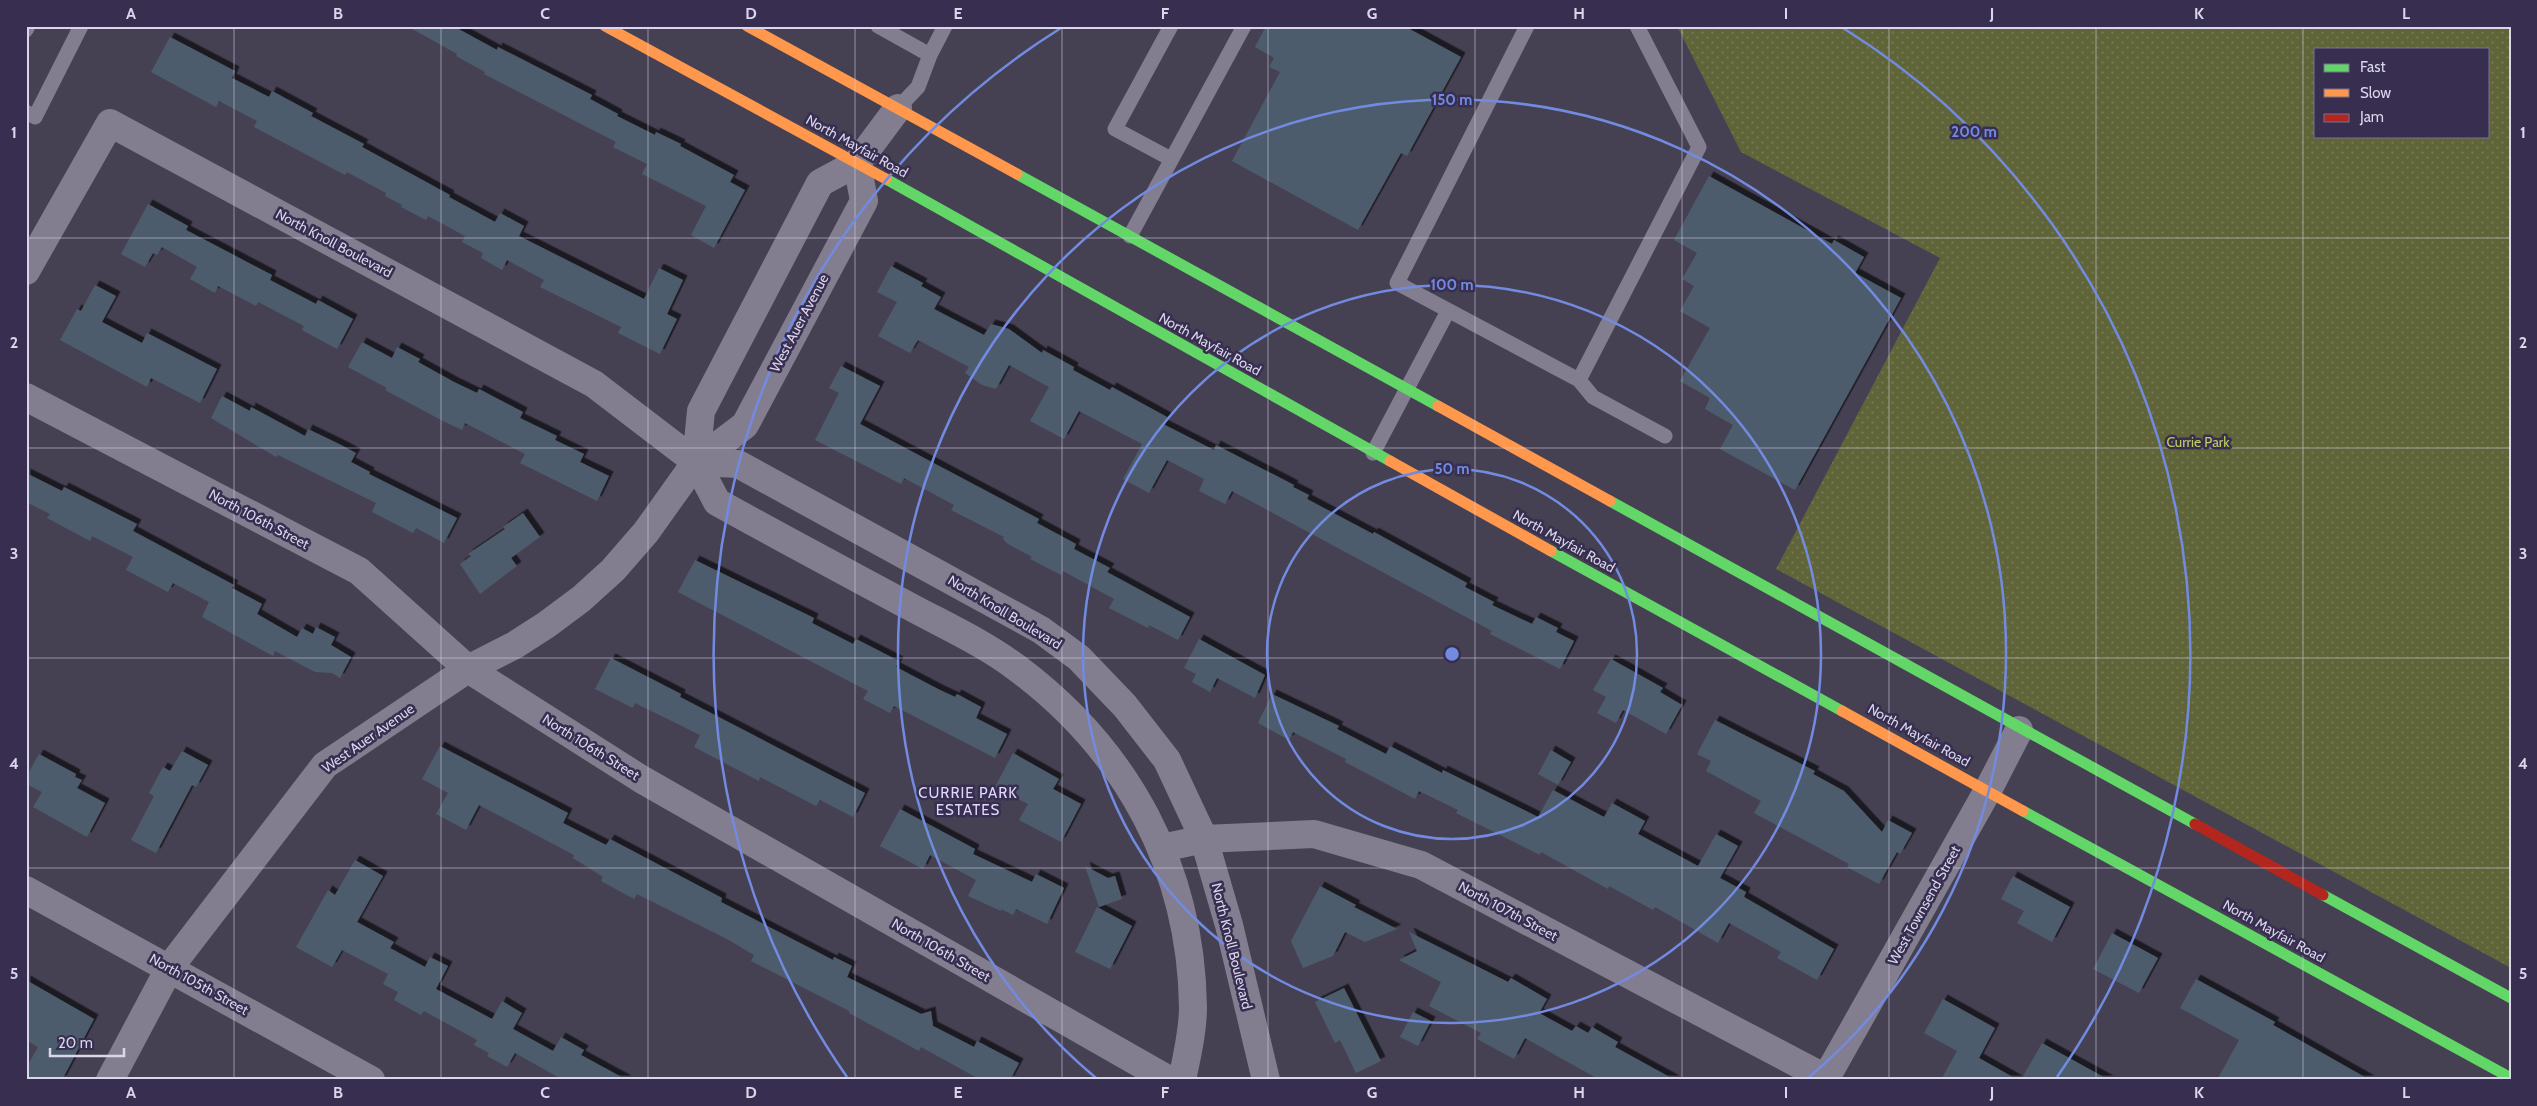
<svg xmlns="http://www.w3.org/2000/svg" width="2537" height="1106" viewBox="0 0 2537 1106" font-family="Cabin,sans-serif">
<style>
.park{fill:url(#park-dots);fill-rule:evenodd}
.building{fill:#4e5c6c;filter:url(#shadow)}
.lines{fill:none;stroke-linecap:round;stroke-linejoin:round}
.lane{stroke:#827e8f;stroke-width:15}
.street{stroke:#827e8f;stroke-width:28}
.fast{stroke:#63d668;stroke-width:11}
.slow{stroke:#ff974d;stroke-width:11}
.jam{stroke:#b3261e;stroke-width:11}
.grid{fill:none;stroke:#dad6eb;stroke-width:1;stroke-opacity:0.55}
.ring{fill:none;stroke:#728be1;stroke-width:2.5}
.labels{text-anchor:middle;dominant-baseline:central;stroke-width:5;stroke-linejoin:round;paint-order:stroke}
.street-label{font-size:14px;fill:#dad6eb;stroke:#372e50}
.park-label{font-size:14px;fill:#bfcb62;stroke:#372e50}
.neighbourhood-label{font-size:15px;letter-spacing:1px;fill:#dfd8fa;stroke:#372e50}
.centre{fill:#728be1;stroke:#372e50;stroke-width:2.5}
.ring-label{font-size:15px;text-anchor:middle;font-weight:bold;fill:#728be1;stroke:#372e50;stroke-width:5;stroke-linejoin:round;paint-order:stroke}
.neatline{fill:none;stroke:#dad6eb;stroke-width:2}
.grid-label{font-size:16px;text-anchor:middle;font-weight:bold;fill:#dad6eb}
</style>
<defs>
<pattern id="park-dots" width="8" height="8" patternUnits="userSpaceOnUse" patternTransform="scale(1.25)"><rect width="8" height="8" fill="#606539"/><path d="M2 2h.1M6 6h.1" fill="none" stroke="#767a56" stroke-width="1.8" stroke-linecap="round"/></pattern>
<filter id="shadow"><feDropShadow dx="4.5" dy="-4.5" stdDeviation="0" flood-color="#0009"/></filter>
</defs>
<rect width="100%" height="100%" fill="#454153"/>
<path class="park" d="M 1677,26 L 2511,26 L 2511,968 L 1776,569 L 1940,258 L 1741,152 ZM 2316,49 L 2488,49 L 2488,136 L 2316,136 Z"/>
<path class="building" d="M 407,26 L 453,26 L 497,50 L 498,47 L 592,95 L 590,99 L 618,114 L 617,116 L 655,135 L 656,132 L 681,144 L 680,146 L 734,175 L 730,182 L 745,190 L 714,248 L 691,235 L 706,206 L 642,174 L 647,164 L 613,147 L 616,142 L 484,74 L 485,72 L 456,56 L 457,54 Z
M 1266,26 L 1404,26 L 1461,57 L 1407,156 L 1401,153 L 1358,230 L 1232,161 L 1280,72 L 1269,67 L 1274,58 L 1255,47 Z
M 170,37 L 235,71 L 232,78 L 269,97 L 272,91 L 313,113 L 311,116 L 364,144 L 362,147 L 450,195 L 449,197 L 495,222 L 500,213 L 524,226 L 519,236 L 644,299 L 659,268 L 683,280 L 667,314 L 677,319 L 660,354 L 618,333 L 621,327 L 540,287 L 544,280 L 507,260 L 502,270 L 481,258 L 483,253 L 462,242 L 465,236 L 428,216 L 426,220 L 401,207 L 402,205 L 385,196 L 386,193 L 347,172 L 345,175 L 254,127 L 257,121 L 219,101 L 216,107 L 151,72 Z
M 1709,176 L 1832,244 L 1834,240 L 1864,257 L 1855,273 L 1901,298 L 1795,490 L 1720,449 L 1733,425 L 1705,409 L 1710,398 L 1680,381 L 1710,328 L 1680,311 L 1694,286 L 1682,279 L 1697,253 L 1674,240 Z
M 148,204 L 188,226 L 186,230 L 272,275 L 270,280 L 316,304 L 318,300 L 353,319 L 337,349 L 302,330 L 304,326 L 258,302 L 256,306 L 218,286 L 215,293 L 190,279 L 197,267 L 162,247 L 157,255 L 153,253 L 145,267 L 121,254 Z
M 891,266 L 923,283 L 921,286 L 941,297 L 934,309 L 984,335 L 991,324 L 1009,329 L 1042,353 L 1043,350 L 1074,367 L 1073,370 L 1110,390 L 1112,387 L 1167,417 L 1163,424 L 1214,450 L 1216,445 L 1294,485 L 1293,487 L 1309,495 L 1307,499 L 1373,534 L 1374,532 L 1467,583 L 1465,587 L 1494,602 L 1492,605 L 1532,624 L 1536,617 L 1558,628 L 1556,632 L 1574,641 L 1560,669 L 1490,634 L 1492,631 L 1232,491 L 1225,504 L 1199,491 L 1204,479 L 1167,460 L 1149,493 L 1123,479 L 1142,444 L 1079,411 L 1064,439 L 1030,421 L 1049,387 L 1009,365 L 996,389 L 982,385 L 965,373 L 969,367 L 918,340 L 910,353 L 878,336 L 897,302 L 877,292 Z
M 95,285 L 116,296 L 102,322 L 142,343 L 147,333 L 217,369 L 200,403 L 151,378 L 147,387 L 60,340 L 77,309 L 81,311 Z
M 362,342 L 392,358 L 397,347 L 420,359 L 418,362 L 454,382 L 477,393 L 479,389 L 523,412 L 520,418 L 557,436 L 555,440 L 584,454 L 580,462 L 609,476 L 597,501 L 520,463 L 525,454 L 465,423 L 462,430 L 443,421 L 385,390 L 387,388 L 348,367 Z
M 841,366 L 880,386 L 860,424 L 1039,519 L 1037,523 L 1076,544 L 1074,549 L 1110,568 L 1107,572 L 1190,617 L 1178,640 L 1149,625 L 1148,628 L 1109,608 L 1114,599 L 1063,571 L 1061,575 L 1030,559 L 1032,557 L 1008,544 L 1003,539 L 1004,537 L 951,510 L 954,505 L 904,478 L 901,484 L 815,440 L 839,393 L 829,388 Z
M 222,396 L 250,411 L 251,407 L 305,436 L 308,429 L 341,445 L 356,453 L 351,462 L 370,472 L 369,474 L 457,518 L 444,543 L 416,528 L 413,533 L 372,512 L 376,503 L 278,455 L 276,457 L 211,418 Z
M 26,473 L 62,491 L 64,487 L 137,524 L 133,531 L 234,585 L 232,588 L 262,604 L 257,614 L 297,637 L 302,628 L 313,634 L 316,627 L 335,637 L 331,645 L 351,657 L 340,678 L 332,673 L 315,672 L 275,651 L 273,656 L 202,617 L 209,602 L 173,583 L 168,592 L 126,570 L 133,557 L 92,536 L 90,541 L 47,518 L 50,514 L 26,502 Z
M 523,513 L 540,537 L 511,558 L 517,566 L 480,594 L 460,564 L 471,556 L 468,554 L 505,529 L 503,527 Z
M 695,560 L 814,618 L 812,623 L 853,644 L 856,639 L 899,661 L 896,667 L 938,689 L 955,697 L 957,694 L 981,707 L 976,718 L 1007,734 L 995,758 L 894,706 L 890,713 L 863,699 L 868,691 L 678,592 Z
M 1199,639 L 1265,675 L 1255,698 L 1217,678 L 1210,692 L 1192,682 L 1196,674 L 1184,668 Z
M 611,658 L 681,694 L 680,697 L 865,793 L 853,817 L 820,800 L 816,806 L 760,777 L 759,781 L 694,747 L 700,735 L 635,703 L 633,708 L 595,689 Z
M 1611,659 L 1663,688 L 1660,692 L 1682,705 L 1666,734 L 1623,710 L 1616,723 L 1597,713 L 1606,697 L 1593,690 Z
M 1272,694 L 1339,726 L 1337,729 L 1386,754 L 1390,746 L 1442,773 L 1443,770 L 1538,817 L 1553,790 L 1604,817 L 1612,803 L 1645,821 L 1638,834 L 1698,866 L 1716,834 L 1738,846 L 1720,878 L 1746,892 L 1744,897 L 1834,949 L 1817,980 L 1777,958 L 1781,952 L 1729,923 L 1718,943 L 1655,907 L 1653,910 L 1609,886 L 1608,889 L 1541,852 L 1540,855 L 1456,813 L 1458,810 L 1419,791 L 1415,799 L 1345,762 L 1346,759 L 1293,732 L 1289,740 L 1258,723 Z
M 1715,720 L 1815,771 L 1813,774 L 1844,791 L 1882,832 L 1888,820 L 1912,833 L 1900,854 L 1897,852 L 1879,884 L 1847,867 L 1849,864 L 1754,813 L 1761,801 L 1706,771 L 1711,761 L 1697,754 Z
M 440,746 L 568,813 L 563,823 L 606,845 L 610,839 L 722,898 L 721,902 L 833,960 L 834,957 L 852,966 L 847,977 L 921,1014 L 931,1011 L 933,1026 L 974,1047 L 977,1041 L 1019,1063 L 1010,1080 L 981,1080 L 921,1047 L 919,1051 L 849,1013 L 849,1011 L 751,961 L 754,955 L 727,939 L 637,894 L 634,899 L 601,881 L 603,877 L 573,858 L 574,855 L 479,805 L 466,830 L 436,814 L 448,793 L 422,779 Z
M 1551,750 L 1571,762 L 1558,785 L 1538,774 Z
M 182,751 L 208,765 L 196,787 L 192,785 L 156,853 L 131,840 L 154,796 L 149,793 L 163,767 L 170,771 Z
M 1013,753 L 1059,779 L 1053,789 L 1081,804 L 1061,842 L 1019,820 L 1028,804 L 995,787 Z
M 39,754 L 76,774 L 75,777 L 82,780 L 77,788 L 105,803 L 87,837 L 33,807 L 42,792 L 26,784 L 26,777 Z
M 900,809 L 975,849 L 973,854 L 1032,882 L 1036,874 L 1064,888 L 1047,924 L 1016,909 L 1013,915 L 1001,909 L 1001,911 L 968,896 L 976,880 L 930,855 L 923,869 L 880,846 Z
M 355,860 L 383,876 L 357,922 L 394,942 L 390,948 L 425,967 L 430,957 L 448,966 L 436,989 L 492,1019 L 502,1001 L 522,1013 L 513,1029 L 553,1051 L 561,1037 L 584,1050 L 581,1055 L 627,1080 L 563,1080 L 515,1053 L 507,1067 L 487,1056 L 489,1053 L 474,1045 L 477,1040 L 424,1011 L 421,1015 L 394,1000 L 398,992 L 383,984 L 388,974 L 342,950 L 332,967 L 296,947 L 328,890 L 335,895 Z
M 1085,866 L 1108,878 L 1115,876 L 1122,899 L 1099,907 Z
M 2013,876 L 2070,907 L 2052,942 L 2017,923 L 2024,911 L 2001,899 Z
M 1320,886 L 1356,905 L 1354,907 L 1397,929 L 1365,942 L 1345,932 L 1333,956 L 1303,968 L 1291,941 Z
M 1097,907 L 1132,926 L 1110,969 L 1075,952 Z
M 1409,932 L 1508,982 L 1511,978 L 1547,999 L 1539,1013 L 1572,1031 L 1576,1026 L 1588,1033 L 1592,1027 L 1618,1042 L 1615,1047 L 1675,1080 L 1600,1080 L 1525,1038 L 1514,1059 L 1477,1039 L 1481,1033 L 1429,1006 L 1441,982 L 1399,960 L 1417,951 Z
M 2112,933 L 2158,958 L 2139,993 L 2093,969 Z
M 2196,979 L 2275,1022 L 2273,1025 L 2370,1080 L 2217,1080 L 2239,1040 L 2180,1008 Z
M 26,980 L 94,1019 L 62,1080 L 26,1080 L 26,1068 L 38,1047 L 26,1040 Z
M 1344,988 L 1381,1061 L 1356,1073 L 1340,1040 L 1335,1043 L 1315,1002 Z
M 1943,999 L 1995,1028 L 1979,1058 L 2018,1080 L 1941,1080 L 1957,1051 L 1924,1033 Z
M 1413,1012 L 1431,1021 L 1418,1046 L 1400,1037 Z
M 2042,1043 L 2109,1080 L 2021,1080 Z"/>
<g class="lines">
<path class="lane" d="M 878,26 L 930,55
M 1171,26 L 1115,129 L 1171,159
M 1527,26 L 1397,283 L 1579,380 L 1699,147 L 1637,26
M 26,30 L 28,26
M 898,108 L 918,87 L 930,55 L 945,26
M 26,112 L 35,117 L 81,26
M 1130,236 L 1244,26
M 1579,380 L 1593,397 L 1665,436
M 1373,453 L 1448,311"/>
<path class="street" d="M 26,271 L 110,123 L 594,384 L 696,462 L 717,502 C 780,537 844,571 907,605 C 944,625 984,643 1017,668 C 1128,751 1191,868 1193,1007 C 1193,1031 1187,1056 1182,1080
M 26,397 L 359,571 L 468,669 L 641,779 L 1169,1080
M 696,462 L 738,464 L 1041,630 L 1079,658 L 1125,706 L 1167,760 L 1204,839 L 1229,925 L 1266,1080
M 696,462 L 701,411 L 820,183 L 857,163 L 898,108
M 1162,848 L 1204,839 L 1314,834 L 1421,865 L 1829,1080
M 26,890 L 371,1080
M 1826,1078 L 1988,790 L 2019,730
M 110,1080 L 170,967 L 325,765 L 468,669 L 515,645 L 546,625 L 581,599 L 613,570 L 646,532 L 696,462 L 745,425 L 864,201 L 857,163"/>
<path class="fast" d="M 1017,174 L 1438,406
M 886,179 L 1390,461
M 1610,501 L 2195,824
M 1551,551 L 1842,711
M 2023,811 L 2511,1078
M 2323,895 L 2511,998"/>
<path class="slow" d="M 605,26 L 886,179
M 747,26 L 1017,174
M 1438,406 L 1610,501
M 1390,461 L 1551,551
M 1842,711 L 2023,811"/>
<path class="jam" d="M 2195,824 L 2323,895"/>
</g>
<path class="grid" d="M 234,26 L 234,1080M 441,26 L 441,1080M 648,26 L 648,1080M 855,26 L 855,1080M 1062,26 L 1062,1080M 1268,26 L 1268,1080M 1475,26 L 1475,1080M 1682,26 L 1682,1080M 1889,26 L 1889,1080M 2096,26 L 2096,1080M 2303,26 L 2303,1080M 26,238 L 2511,238M 26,448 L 2511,448M 26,658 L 2511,658M 26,868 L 2511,868"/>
<g class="ring">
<circle cx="1452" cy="654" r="185"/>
<circle cx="1452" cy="654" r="369"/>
<path d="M1096 1078A554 554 0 1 1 1808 1078"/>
<path d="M847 1077A738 738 0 0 1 1061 28M1843 28A738 738 0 0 1 2057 1077"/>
</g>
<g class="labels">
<g class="street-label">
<text transform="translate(857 146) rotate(29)">North Mayfair Road</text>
<text transform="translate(334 243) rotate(28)">North Knoll Boulevard</text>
<text transform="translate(799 323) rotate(-62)">West Auer Avenue</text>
<text transform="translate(1210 344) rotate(29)">North Mayfair Road</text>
<text transform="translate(259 519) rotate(28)">North 106th Street</text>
<text transform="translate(1564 541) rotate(29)">North Mayfair Road</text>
<text transform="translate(1005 612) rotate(31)">North Knoll Boulevard</text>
<text transform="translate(1919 735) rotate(29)">North Mayfair Road</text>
<text transform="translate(368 738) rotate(-35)">West Auer Avenue</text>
<text transform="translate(591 747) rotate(32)">North 106th Street</text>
<text transform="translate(1924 905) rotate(-61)">West Townsend Street</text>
<text transform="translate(1508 911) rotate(28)">North 107th Street</text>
<text transform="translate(2274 931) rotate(29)">North Mayfair Road</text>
<text transform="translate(1232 946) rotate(76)">North Knoll Boulevard</text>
<text transform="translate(941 950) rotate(30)">North 106th Street</text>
<text transform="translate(199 984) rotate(29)">North 105th Street</text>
</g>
<g class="park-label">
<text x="2198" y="442">Currie Park</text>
</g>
<g class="neighbourhood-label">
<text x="968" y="793">CURRIE PARK<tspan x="968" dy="17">ESTATES</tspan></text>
</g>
</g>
<circle cx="1452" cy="654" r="8" class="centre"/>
<g class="ring-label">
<text x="1452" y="105">150 m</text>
<text x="1974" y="137">200 m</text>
<text x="1452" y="290">100 m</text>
<text x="1452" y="474">50 m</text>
</g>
<rect width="2537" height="1106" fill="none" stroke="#372e50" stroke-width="55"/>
<rect x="2314" y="48" width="175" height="90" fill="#372e50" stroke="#78718e"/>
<rect x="2324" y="64" width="25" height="8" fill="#63d668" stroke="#78718e"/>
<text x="2360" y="72" font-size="15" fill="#dad6eb">Fast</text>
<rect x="2324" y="89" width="25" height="8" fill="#ff974d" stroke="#78718e"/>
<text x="2360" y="98" font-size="15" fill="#dad6eb">Slow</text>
<rect x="2324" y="114" width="25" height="8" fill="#b3261e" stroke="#78718e"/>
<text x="2360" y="122" font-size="15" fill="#dad6eb">Jam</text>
<path d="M50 1048v8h74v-8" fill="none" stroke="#dad6eb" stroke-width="2.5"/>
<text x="58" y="1048" font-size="15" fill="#dad6eb" stroke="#372e50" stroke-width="4" paint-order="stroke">20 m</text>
<rect x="28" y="28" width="2482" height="1050" class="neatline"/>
<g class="grid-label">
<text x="131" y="19">A</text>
<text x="338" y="19">B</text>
<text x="545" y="19">C</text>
<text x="751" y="19">D</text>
<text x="958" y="19">E</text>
<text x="1165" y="19">F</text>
<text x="1372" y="19">G</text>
<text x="1579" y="19">H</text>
<text x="1786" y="19">I</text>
<text x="1992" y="19">J</text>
<text x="2199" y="19">K</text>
<text x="2406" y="19">L</text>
<text x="14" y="138">1</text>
<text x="2523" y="138">1</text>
<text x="14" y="348">2</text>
<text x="2523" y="348">2</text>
<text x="14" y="559">3</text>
<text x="2523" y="559">3</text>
<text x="14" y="769">4</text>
<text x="2523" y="769">4</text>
<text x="14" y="979">5</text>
<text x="2523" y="979">5</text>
<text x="131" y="1098">A</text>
<text x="338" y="1098">B</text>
<text x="545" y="1098">C</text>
<text x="751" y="1098">D</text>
<text x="958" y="1098">E</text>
<text x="1165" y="1098">F</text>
<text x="1372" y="1098">G</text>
<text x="1579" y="1098">H</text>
<text x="1786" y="1098">I</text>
<text x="1992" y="1098">J</text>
<text x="2199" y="1098">K</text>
<text x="2406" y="1098">L</text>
</g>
</svg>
